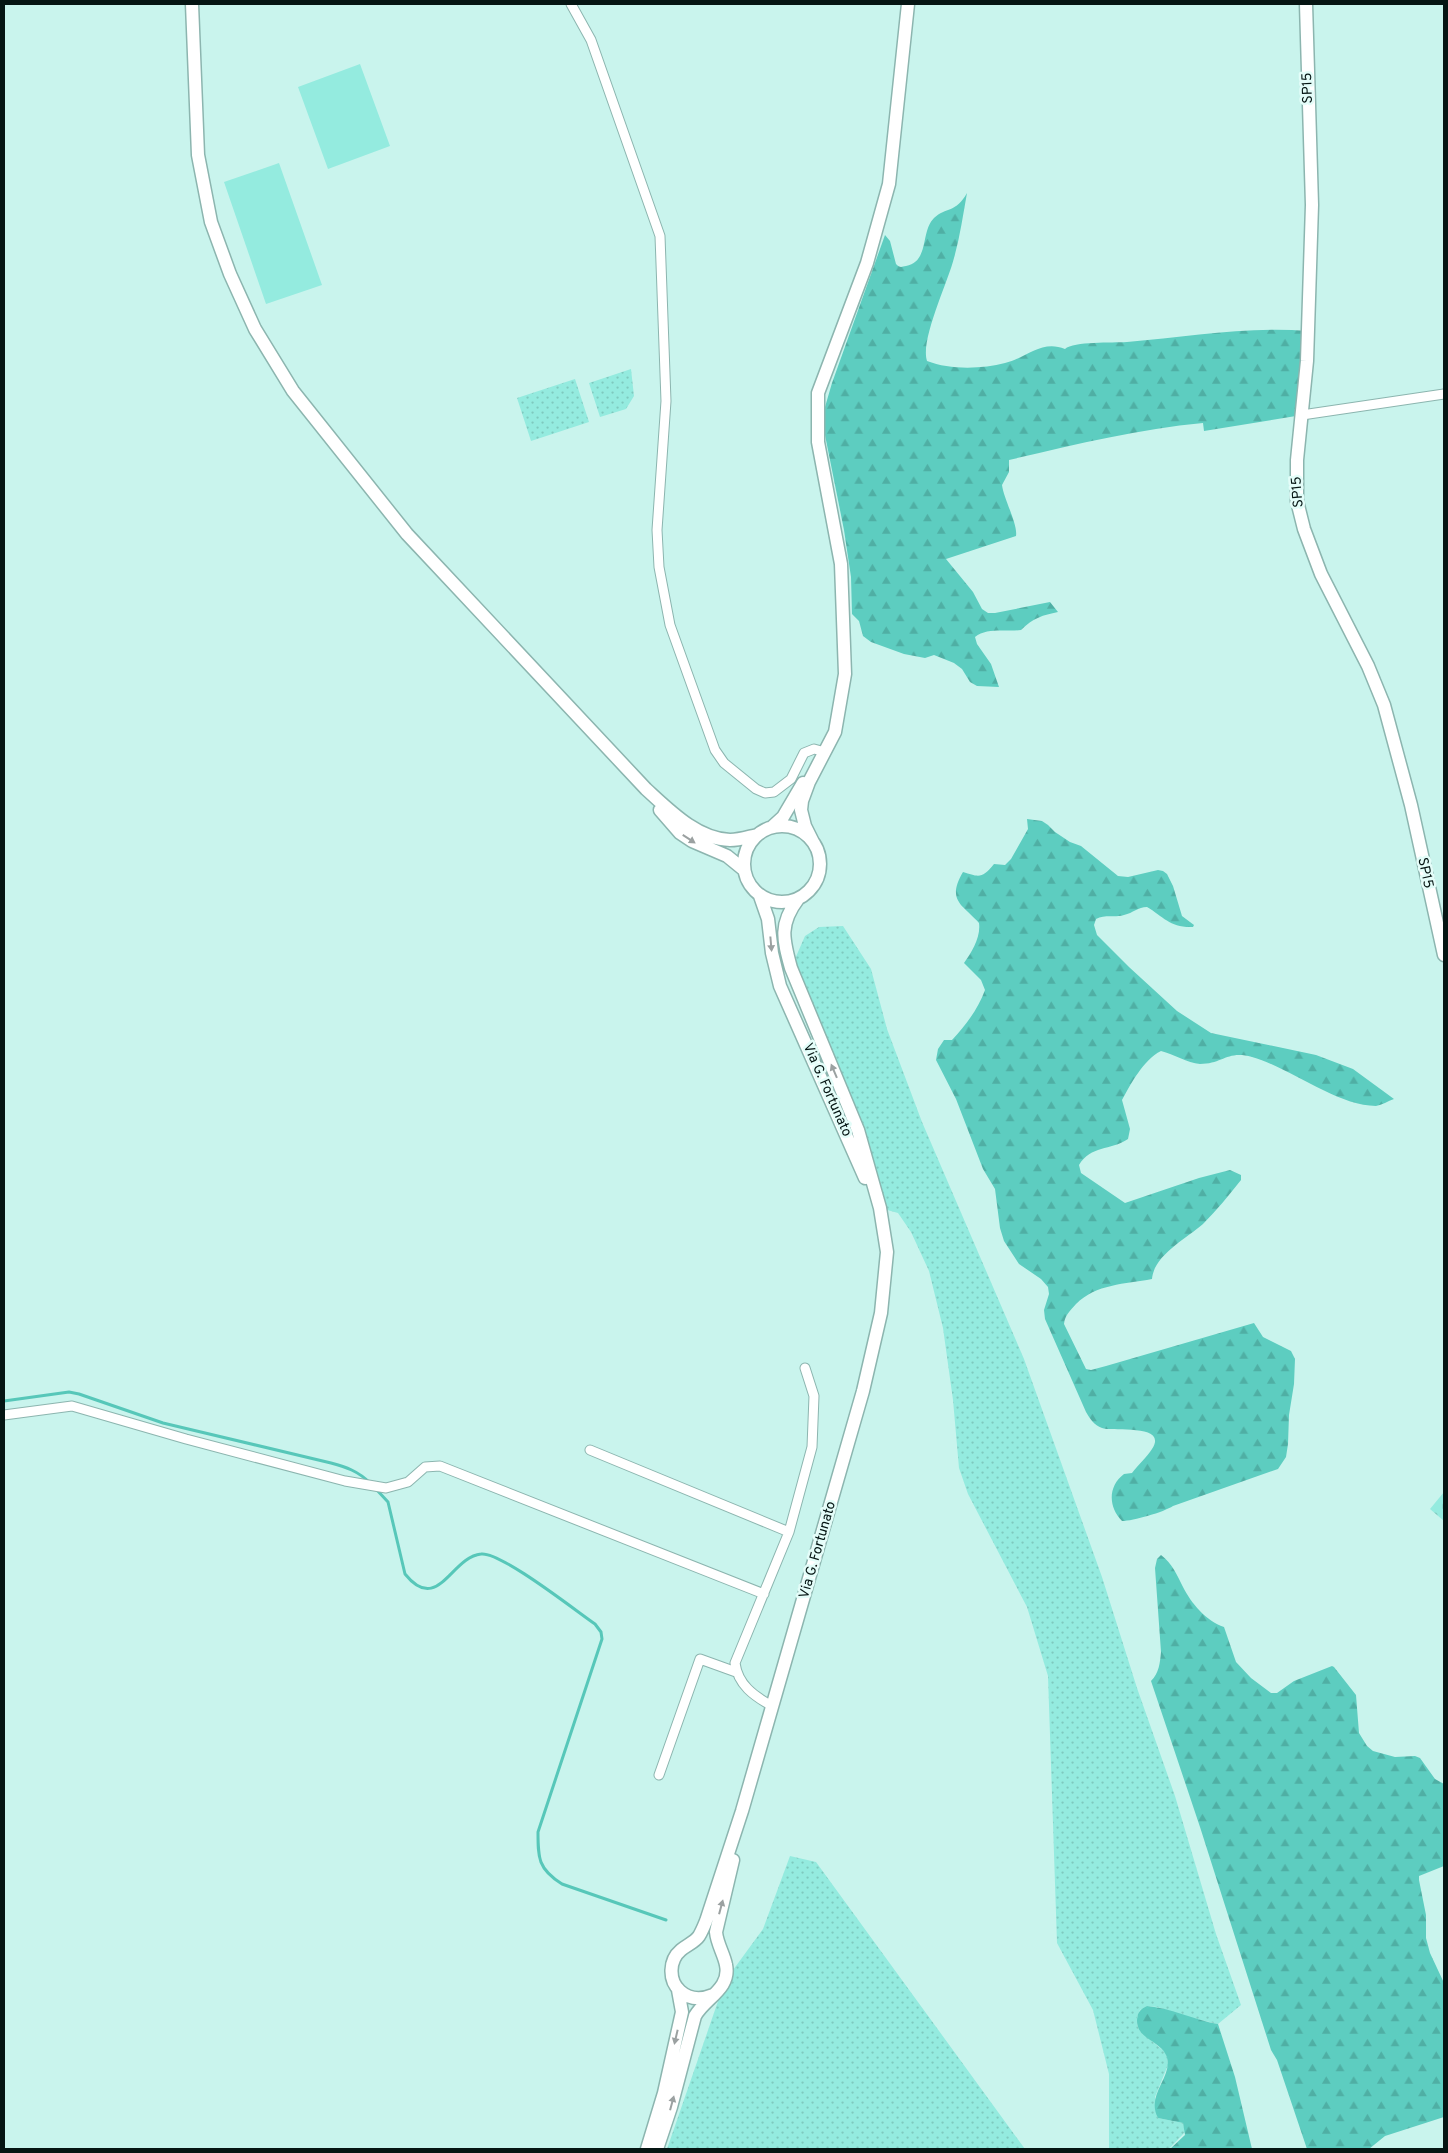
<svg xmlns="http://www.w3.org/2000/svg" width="1448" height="2153" viewBox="0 0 1448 2153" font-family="Overpass,sans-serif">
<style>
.grass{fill:url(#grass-dots)}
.forest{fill:url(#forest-firs)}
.cemetery{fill:url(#cemetery-stones)}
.garden{fill:#94ebdf}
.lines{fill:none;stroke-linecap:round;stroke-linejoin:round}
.stream{stroke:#57c7b9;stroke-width:3}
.street-casing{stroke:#8cb5af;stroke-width:11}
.secondary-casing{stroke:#8cb5af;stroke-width:15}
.street{stroke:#fff;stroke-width:9}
.secondary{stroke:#fff;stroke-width:12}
.oneway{fill:#9ba1a1}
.labels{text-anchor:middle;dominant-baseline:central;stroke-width:5;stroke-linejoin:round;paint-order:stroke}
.street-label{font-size:14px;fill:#051513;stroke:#e4fdf9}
</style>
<defs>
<pattern id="grass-dots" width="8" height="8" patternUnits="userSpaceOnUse" patternTransform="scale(1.25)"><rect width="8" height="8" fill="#94ebdf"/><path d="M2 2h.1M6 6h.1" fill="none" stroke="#7ec9be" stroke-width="1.8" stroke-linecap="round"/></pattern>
<pattern id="forest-firs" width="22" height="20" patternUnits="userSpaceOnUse" patternTransform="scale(1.25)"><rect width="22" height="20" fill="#5dcdc0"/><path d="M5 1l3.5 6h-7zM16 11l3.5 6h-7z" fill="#4fafa4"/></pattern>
<pattern id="cemetery-stones" width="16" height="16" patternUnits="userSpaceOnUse" patternTransform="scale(1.25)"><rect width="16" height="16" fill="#94ebdf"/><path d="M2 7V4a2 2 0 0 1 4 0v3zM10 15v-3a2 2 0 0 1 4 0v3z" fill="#7ec9be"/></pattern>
</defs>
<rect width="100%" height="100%" fill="#c9f4ed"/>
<path class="grass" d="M 631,369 L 634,396 L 626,409 L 600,417 L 589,383 Z
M 575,379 L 589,422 L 531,441 L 517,398 Z
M 843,926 L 871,969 L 887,1029 L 922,1122 L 1024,1359 L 1102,1577 L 1137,1688 L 1175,1796 L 1216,1934 L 1241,2005 L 1218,2024 L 1192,2018 L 1157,2007 L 1147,2006 L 1140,2010 L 1137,2017 L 1137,2025 L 1140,2031 L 1165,2052 L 1167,2057 L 1168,2065 L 1155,2097 L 1158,2118 L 1183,2123 L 1185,2132 L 1169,2149 L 1109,2149 L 1109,2074 L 1093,2010 L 1057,1943 L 1048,1676 L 1027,1607 L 968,1494 L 959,1468 L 953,1400 L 943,1328 L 929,1271 L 911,1232 L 898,1213 L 880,1208 L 873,1177 L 791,968 L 805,936 L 819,927 Z
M 790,1856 L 816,1862 L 1025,2149 L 667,2149 L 725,1981 L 763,1929 Z"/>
<path class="forest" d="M 967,193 C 963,215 960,237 954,258 C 948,282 920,340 927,361 C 950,370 982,369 1005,363 C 1026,358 1042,339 1065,349 C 1074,341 1112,343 1127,342 C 1187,337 1248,326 1308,331 L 1302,415 L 1204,431 L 1203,423 C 1138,429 1073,445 1009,460 L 1009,472 L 1002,485 C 1004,500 1018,524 1016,536 L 946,559 L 973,592 L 982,609 L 988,613 L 995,613 L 1050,602 L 1058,612 C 1043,615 1033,618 1021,630 C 1007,632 987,627 975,637 L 977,644 L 991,664 L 999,687 L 977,686 L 970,682 L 962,669 L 954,663 L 934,655 L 925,658 L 904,654 L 871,642 L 863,636 L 859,621 L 852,614 L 851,577 L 844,530 L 825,435 L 825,407 L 832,383 L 885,235 L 890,241 L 896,264 C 900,268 901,267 906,266 C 930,261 920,232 934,218 C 946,207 956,213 967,193 Z
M 1027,819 L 1042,821 L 1048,825 L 1055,832 L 1070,842 L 1081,846 L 1118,876 L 1128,877 L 1158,870 L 1163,871 L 1167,874 L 1173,886 L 1182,916 L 1194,925 L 1193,927 C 1170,928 1164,917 1147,907 C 1138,907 1133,913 1124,915 C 1115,918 1105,914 1096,919 L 1094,925 L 1097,935 L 1129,967 L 1177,1011 L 1211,1033 L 1316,1055 L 1353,1069 L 1394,1099 C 1388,1101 1382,1105 1376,1106 C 1337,1106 1291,1068 1252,1057 C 1227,1050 1223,1064 1200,1064 C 1187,1063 1174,1054 1161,1051 C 1143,1060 1131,1084 1122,1100 L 1130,1129 L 1128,1139 C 1110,1151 1091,1145 1079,1165 L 1081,1173 L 1125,1203 L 1199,1178 L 1230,1170 L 1241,1175 L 1241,1180 C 1229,1195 1217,1210 1203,1224 C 1186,1239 1154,1255 1152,1279 C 1125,1284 1096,1284 1076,1304 C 1070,1311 1065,1315 1064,1324 L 1086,1369 L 1091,1370 L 1106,1366 L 1254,1323 L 1263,1337 L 1291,1351 L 1295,1359 L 1294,1384 L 1289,1415 L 1288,1444 L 1286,1457 L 1278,1469 L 1173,1506 C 1164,1512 1133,1521 1122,1521 C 1108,1507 1108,1486 1124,1474 L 1132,1473 C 1138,1465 1147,1457 1152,1449 C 1169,1423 1111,1432 1102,1428 C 1094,1425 1090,1419 1086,1412 L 1045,1319 L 1044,1310 L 1049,1294 L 1048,1287 L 1041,1279 L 1019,1264 L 1004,1241 L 1000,1228 L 995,1189 L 983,1169 L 956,1099 L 936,1060 L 938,1049 L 944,1040 L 952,1040 C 966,1025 978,1009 985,990 L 981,980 L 964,963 C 972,952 981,937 979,923 C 963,905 946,901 963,872 C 979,877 982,879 994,864 L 1005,865 L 1011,859 L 1028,829 Z
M 1161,1555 C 1172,1563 1177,1575 1183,1587 C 1191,1603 1206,1621 1224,1627 L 1236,1662 L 1251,1678 L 1271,1693 L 1277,1693 L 1294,1681 L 1332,1666 L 1334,1667 L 1356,1695 L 1359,1733 L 1367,1746 L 1373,1751 L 1395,1757 L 1415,1756 L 1420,1758 L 1435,1779 L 1444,1784 L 1444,1866 L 1419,1876 L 1419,1880 L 1426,1915 L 1426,1938 L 1430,1953 L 1444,1983 L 1444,2117 L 1385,2136 L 1369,2149 L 1307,2149 L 1277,2060 L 1271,2050 L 1200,1827 L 1151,1681 C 1159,1673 1160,1663 1161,1652 L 1155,1568 L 1157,1559 Z
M 1147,2006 C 1171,2008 1194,2020 1218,2024 L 1235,2077 L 1252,2149 L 1170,2149 L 1185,2135 L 1183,2123 L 1158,2118 C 1145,2094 1175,2076 1166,2055 C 1160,2041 1137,2039 1137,2021 C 1137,2013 1140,2009 1147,2006 Z"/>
<path class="cemetery" d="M 1444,1492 L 1444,1521 L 1430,1509 Z"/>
<path class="garden" d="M 360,64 L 390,146 L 328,169 L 298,87 Z
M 279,163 L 322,285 L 266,304 L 224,182 Z"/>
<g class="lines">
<path class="stream" d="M 4,1401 L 69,1392 L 79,1394 L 163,1423 L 331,1463 C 346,1467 358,1471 370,1483
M 376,1489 L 388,1502 L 405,1574 C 438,1615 451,1557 481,1554 C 500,1551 576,1611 595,1624 L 601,1632 L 602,1639 L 538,1832 C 538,1858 538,1869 562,1884 L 666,1920"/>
<g class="street-casing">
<path id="street" d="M 571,4 L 591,40 L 660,236 L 666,401 L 657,530 L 659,567 L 670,625 L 715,750 L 724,763 L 756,789 L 765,793 L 774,792 L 791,779 L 804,753 L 814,749 L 825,752
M 1302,415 L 1444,394
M 4,1415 L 72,1406 L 186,1439 L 345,1481 L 386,1488 L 408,1482 L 425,1467 L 440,1466 L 764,1594
M 590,1450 L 789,1532
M 772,1706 C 754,1696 738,1685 735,1663 L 789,1532 L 812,1447 L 814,1396 L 805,1368
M 659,1775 L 700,1659 L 736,1672"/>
</g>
<g class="secondary-casing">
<path id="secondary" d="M 192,4 L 198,155 L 211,222 L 230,274 L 255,329 L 293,391 L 407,534 L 646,789 C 669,810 697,839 730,840 C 739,840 748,837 757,835
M 1306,4 L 1312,205 L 1307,361 L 1297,460 L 1297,501 L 1304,529 L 1321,574 L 1368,666 L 1384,705 L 1411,805 L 1444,955
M 660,810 L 680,833 L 692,841 L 727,856 L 743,869
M744 864a38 38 0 1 1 76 0a38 38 0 1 1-76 0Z
M 772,827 L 783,817 L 803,783
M 813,842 L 805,826 L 801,810 L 802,801 L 809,782 L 835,732 L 845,674 L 841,564 L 818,442 L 818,393 L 867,263 L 889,184 L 908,4
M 760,896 L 768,919 L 772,953 L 780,986 L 865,1178
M 713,1995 C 701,2000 690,2000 680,1991 C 668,1980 669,1960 681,1950 C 687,1945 695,1942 699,1936 C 702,1931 704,1926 706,1921 L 742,1811 L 863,1391 L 881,1313 L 887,1252 L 880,1208 L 858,1130 L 791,968 C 783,939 779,924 798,899
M 647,2149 L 664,2093 L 682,2012 L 678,1990
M 657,2149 L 671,2107 L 695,2016 C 705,1998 731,1989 726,1965 C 724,1954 717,1944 716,1932 L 733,1860"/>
</g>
<use href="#street" class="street"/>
<use href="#secondary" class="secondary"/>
</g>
<defs><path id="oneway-solid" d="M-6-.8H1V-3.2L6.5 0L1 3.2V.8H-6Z" transform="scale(1.25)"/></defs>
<g class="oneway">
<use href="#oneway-solid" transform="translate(689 839) rotate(33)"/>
<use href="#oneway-solid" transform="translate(771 944) rotate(85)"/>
<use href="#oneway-solid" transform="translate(834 1071) rotate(-113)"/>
<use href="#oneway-solid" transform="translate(721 1907) rotate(-75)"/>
<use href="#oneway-solid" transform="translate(676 2037) rotate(103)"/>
<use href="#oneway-solid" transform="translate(672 2103) rotate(-75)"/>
</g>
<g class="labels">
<g class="street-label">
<text transform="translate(1308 88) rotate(-92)">SP15</text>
<text transform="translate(1298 492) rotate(-95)">SP15</text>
<text transform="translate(1425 873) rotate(78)">SP15</text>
<text transform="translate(827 1090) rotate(66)">Via G. Fortunato</text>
<text transform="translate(818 1550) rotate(-74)">Via G. Fortunato</text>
</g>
</g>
<rect width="1448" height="2153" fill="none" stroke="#051513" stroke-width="10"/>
</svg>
